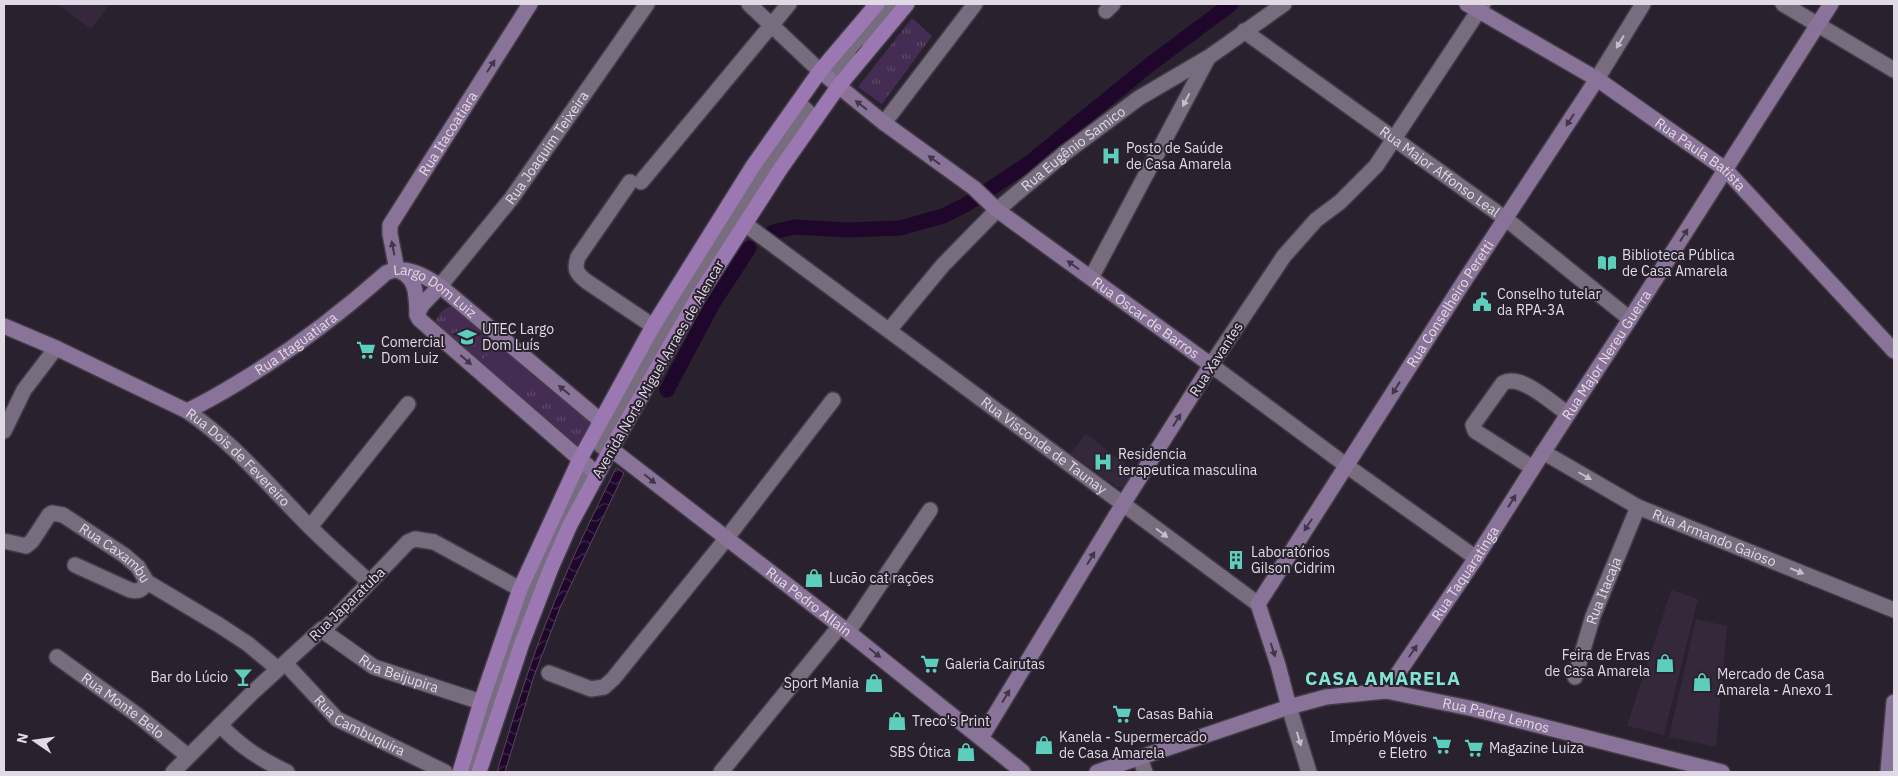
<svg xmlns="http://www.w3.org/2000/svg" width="1898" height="776" viewBox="0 0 1898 776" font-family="'IBM Plex Sans',sans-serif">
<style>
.built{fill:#34283a}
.park{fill:url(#park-tufts)}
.pitch{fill:#442c52}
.water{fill:url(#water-waves);stroke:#594662}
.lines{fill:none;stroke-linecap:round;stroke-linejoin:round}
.canal{stroke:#1f062b;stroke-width:15}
.street-casing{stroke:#433c47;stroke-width:18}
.secondary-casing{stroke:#433c47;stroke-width:18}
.primary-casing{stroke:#433c47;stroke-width:18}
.street{stroke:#776d7e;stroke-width:15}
.secondary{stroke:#8a7398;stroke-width:15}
.primary{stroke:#9c78b2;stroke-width:15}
.oneway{fill:#c6bfca}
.oneway2{fill:#413648}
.labels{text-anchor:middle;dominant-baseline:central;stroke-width:4;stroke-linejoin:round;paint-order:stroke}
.street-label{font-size:14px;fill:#e0dae4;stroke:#29212e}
.poi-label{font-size:14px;fill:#e0dae4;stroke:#29212e;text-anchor:start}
.district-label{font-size:19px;font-weight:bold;letter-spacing:1px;fill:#7fe5d2;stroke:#29212e}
</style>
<defs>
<pattern id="park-tufts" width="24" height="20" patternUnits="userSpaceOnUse" patternTransform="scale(1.25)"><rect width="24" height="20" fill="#442c52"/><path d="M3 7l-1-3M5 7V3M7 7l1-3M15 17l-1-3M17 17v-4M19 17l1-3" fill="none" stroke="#5f4a6b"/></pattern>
<pattern id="water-waves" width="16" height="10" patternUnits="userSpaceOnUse" patternTransform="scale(1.25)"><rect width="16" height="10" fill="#1f062b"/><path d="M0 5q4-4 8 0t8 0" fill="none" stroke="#3f2a4a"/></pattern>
</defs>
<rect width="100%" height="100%" fill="#29212e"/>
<path class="built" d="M 57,4 L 110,4 L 91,29 Z
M 1086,434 L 1135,471 L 1124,487 L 1117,487 L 1070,453 Z
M 1671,590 L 1698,599 L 1664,735 L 1627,726 Z
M 1696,619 L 1727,626 L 1716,747 L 1669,737 Z"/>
<path class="park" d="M 912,18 L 932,36 L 882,104 L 858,87 Z
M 448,307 L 456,307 L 594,422 L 578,448 L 434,323 L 441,312 Z"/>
<path class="pitch" d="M 494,346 L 528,376 L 514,392 L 480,363 Z"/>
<path class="water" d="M 616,468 L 624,473 L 560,608 L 534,676 L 505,772 L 497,772 C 514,715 531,658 554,603 C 572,557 594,513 616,468 Z"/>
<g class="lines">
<path class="canal" d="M 773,232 L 795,227 L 847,230 L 900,228 L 943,216 L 967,204 L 1029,163 L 1148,66 L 1231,4
M 667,390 L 712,305 L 749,248"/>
<g class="street-casing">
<g id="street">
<path d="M 749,4 L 820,71"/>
<path d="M 1783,4 L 1894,70"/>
<path d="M 1106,11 L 1113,4"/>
<path id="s1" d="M 1244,31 L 1506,219 L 1630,319"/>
<path d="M 868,40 L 897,4"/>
<path d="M 852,60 L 840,75 L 833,67 L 888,4"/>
<path d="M 1597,79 L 1643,4"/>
<path d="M 804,108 L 811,115 L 751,200 L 687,303 L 604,448 L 599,444 L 653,347 L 739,202 Z"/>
<path d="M 884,123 L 975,4"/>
<path d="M 630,182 L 578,257 C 574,269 576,273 586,281 L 653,326"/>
<path d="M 641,182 L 789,4"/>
<path id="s2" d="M 745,224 L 1258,604"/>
<path d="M 1091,278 L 1208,58"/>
<path id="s3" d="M 440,286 L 511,199 L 647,4"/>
<path id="s4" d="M 890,329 L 943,265 L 997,210 L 1065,153 L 1139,98 L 1209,57 L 1284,4"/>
<path id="s5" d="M 187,411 C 234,443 270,487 310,527 C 329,546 350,564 369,582"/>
<path d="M 4,431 L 24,390 L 56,348"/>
<path id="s6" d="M 1543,452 L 1638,507 L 1894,610"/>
<path d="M 1533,468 L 1475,431 L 1473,425 L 1503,383 C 1521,373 1553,404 1568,414"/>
<path d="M 310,527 L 408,404"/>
<path id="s7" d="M 4,541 L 26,546 L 32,541 L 49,515 L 52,513 L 63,515 L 124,555 L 138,567 L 147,582 L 219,625 L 248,644 L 278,669"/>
<path d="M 1476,558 L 1347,466 L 1211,365 L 1284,256 L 1316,220 L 1340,202 L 1376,166 L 1483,4"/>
<path d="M 75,565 L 130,590 C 139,592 142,590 147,582"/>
<path id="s8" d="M 323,631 L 374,667 L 481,702"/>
<path d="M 513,631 L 531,584 L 586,470 L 589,473 L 568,514"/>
<path d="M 848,632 L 930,510"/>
<path id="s9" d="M 57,657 L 136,714 L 188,756"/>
<path id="s10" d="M 285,663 L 337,719 L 445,772"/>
<path d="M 549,673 L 591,689 L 604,687 L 613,679 L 726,539 L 833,400"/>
<path id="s11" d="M 1575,677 L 1593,616 L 1638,507"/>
<path d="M 1289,707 L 1309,772"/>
<path d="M 220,725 C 241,747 260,759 287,772"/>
<path d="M 475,747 L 505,655"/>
<path d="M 1140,758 L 1145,772"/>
<path d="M 173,772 L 252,693 L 322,629 L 323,631 L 408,542 L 415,539 L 434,542 L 520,589"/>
<path d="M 472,772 L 516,634 L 549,555"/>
<path d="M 721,772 L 840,626"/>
</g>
</g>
<g class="secondary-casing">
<g id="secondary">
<path id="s12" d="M 1467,4 L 1597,79 L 1725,169 L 1894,351"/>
<path id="s13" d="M 820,71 L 884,123 L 974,188 L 997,210 L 1211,365 L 1123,504 L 981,738"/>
<path id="s14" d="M 397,270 L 390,234 L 390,225 L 530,4"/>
<path d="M 399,271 C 418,278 416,298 417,315 L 419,319 L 597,474"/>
<path d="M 417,315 L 422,305 L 440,286"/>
<path id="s15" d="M 4,326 L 56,348 L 187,411 C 206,402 223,392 241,381 C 292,350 341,313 386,273 C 405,264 425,276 440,286 L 601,421"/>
<path id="s16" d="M 611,449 L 848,632 L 1023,772"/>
<path id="s17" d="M 1386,691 L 1476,558 L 1533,468 L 1630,319 L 1831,4"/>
<path id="s18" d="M 1289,707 L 1278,665 L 1258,604 L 1463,283 L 1597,79"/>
<path id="s19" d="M 1097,772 L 1289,707 L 1326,697 L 1386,691 L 1474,709 L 1722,772"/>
<path d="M 1888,772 L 1894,702"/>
</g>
</g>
<g class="primary-casing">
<path id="primary" d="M 460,772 L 481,702 L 520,589 L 580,459 L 653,326 L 753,166 L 820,71 L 877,4
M 479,772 L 522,643 L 551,568 L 570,525 L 611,449 L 698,297 L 781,168 L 838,87 L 907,4"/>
</g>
<use href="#street" class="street"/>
<use href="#secondary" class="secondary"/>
<use href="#primary" class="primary"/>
</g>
<defs><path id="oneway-solid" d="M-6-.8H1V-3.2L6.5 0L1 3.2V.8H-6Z" transform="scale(1.25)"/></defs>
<g class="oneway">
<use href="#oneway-solid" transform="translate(1620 42) rotate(121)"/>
<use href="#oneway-solid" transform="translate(1186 100) rotate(118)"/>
<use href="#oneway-solid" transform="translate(1585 476) rotate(30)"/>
<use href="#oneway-solid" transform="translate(1162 533) rotate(37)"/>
<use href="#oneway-solid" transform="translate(1797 571) rotate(22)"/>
<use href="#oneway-solid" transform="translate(1299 739) rotate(73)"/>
</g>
<g class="oneway2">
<use href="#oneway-solid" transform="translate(491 66) rotate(-57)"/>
<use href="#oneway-solid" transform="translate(861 105) rotate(-142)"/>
<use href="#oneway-solid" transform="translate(1570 120) rotate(123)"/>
<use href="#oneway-solid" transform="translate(934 160) rotate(-144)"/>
<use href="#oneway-solid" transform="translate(1684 235) rotate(-58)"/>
<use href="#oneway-solid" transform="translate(393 248) rotate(-101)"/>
<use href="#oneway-solid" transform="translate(1073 265) rotate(-144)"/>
<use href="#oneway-solid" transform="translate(466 360) rotate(41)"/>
<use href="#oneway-solid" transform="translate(1396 388) rotate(122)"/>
<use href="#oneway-solid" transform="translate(564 390) rotate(-140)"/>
<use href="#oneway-solid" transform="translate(1177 420) rotate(-58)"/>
<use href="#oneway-solid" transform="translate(650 479) rotate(39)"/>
<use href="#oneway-solid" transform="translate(1512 501) rotate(-58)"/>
<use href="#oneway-solid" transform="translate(1308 525) rotate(123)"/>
<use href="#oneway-solid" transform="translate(1091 558) rotate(-59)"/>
<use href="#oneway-solid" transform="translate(1273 650) rotate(72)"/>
<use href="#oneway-solid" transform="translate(1413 651) rotate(-56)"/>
<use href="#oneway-solid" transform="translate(875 653) rotate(39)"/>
<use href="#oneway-solid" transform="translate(1006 696) rotate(-59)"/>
</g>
<defs>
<g id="hospital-bare" transform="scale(1.5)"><path d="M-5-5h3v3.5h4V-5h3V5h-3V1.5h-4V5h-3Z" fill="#5ccebb" stroke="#29212e" stroke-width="2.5" paint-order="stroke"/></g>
<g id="library-bare" transform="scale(1.5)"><path d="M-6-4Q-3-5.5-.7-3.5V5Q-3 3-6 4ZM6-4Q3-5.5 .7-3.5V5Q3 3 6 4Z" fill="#5ccebb" stroke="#29212e" stroke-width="2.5" paint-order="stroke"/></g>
<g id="civic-bare" transform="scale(1.5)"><path d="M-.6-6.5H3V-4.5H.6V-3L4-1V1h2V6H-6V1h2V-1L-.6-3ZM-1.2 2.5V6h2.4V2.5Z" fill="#5ccebb" stroke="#29212e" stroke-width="2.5" paint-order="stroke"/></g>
<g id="school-bare" transform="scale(1.5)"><path d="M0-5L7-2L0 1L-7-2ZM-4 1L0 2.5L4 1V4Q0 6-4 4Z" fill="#5ccebb" stroke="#29212e" stroke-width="2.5" paint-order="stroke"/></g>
<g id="supermarket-bare" transform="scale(1.5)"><path d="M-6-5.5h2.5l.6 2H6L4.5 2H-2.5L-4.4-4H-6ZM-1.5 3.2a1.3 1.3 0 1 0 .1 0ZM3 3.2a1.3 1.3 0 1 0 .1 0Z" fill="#5ccebb" stroke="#29212e" stroke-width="2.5" paint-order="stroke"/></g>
<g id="building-bare" transform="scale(1.5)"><path d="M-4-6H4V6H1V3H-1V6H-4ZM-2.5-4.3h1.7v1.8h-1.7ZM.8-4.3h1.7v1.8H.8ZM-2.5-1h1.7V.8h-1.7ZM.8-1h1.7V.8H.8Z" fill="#5ccebb" stroke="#29212e" stroke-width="2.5" paint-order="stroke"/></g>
<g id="shop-bare" transform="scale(1.5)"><path d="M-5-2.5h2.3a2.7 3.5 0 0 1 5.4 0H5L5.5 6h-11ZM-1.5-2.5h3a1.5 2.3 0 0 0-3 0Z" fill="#5ccebb" stroke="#29212e" stroke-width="2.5" paint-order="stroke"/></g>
<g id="bar-bare" transform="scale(1.5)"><path d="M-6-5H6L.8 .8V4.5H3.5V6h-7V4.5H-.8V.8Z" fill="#5ccebb" stroke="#29212e" stroke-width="2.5" paint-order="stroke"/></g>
</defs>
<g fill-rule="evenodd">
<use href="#hospital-bare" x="1111" y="156"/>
<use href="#library-bare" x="1607" y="263"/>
<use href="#civic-bare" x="1482" y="302"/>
<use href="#school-bare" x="467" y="337"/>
<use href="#supermarket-bare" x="366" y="350"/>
<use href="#hospital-bare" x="1103" y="462"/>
<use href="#building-bare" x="1236" y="560"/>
<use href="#shop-bare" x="814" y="578"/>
<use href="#shop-bare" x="1665" y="663"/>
<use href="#supermarket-bare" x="930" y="664"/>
<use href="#bar-bare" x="243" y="677"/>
<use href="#shop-bare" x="1702" y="682"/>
<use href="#shop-bare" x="874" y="683"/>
<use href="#supermarket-bare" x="1122" y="714"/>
<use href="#shop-bare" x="897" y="721"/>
<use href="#shop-bare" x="1044" y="745"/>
<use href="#supermarket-bare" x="1442" y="745"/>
<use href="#supermarket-bare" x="1474" y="748"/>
<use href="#shop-bare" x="966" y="752"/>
</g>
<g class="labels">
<g class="street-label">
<text stroke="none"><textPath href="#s14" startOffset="154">Rua Itacoatiara</textPath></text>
<text stroke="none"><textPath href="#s3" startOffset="175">Rua Joaquim Teixeira</textPath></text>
<text stroke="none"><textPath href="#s4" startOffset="258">Rua Eugênio Samico</textPath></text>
<text stroke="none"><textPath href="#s12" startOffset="278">Rua Paula Batista</textPath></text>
<text stroke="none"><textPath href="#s1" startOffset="241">Rua Major Affonso Leal</textPath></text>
<text stroke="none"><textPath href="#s15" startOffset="500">Largo Dom Luiz</textPath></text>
<text stroke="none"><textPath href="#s18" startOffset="464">Rua Conselheiro Peretti</textPath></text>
<text stroke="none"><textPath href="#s13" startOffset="409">Rua Oscar de Barros</textPath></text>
<text stroke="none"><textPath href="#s15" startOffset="330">Rua Itaguatiara</textPath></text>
<text stroke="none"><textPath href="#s17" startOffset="402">Rua Major Nereu Guerra</textPath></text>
<text transform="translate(1216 359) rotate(-57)">Rua Xavantes</text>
<text transform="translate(658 369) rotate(-60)">Avenida Norte Miguel Arraes de Alencar</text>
<text stroke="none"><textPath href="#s2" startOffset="372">Rua Visconde de Taunay</textPath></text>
<text stroke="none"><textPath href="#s5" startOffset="69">Rua Dois de Fevereiro</textPath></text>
<text stroke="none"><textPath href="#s6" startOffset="192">Rua Armando Gaioso</textPath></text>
<text stroke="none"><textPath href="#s7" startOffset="141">Rua Caxambu</textPath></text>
<text stroke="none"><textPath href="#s17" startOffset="142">Rua Taquaratinga</textPath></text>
<text stroke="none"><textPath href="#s11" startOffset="91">Rua Itacaja</textPath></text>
<text stroke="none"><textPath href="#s16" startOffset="250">Rua Pedro Allain</textPath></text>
<text transform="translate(347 604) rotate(-44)">Rua Japaratuba</text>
<text stroke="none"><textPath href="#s8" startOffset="88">Rua Beijupira</textPath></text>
<text stroke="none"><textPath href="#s9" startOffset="82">Rua Monte Belo</textPath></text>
<text stroke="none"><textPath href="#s19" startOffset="414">Rua Padre Lemos</textPath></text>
<text stroke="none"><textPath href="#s10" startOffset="99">Rua Cambuquira</textPath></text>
</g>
<g class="poi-label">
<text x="1126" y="148">Posto de Saúde<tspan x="1126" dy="16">de Casa Amarela</tspan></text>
<text x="1622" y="255">Biblioteca Pública<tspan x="1622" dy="16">de Casa Amarela</tspan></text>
<text x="1497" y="294">Conselho tutelar<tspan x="1497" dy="16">da RPA-3A</tspan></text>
<text x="482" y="329">UTEC Largo<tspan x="482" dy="16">Dom Luís</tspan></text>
<text x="381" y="342">Comercial<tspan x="381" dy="16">Dom Luiz</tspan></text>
<text x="1118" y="454">Residencia<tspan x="1118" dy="16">terapeutica masculina</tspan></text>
<text x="1251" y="552">Laboratórios<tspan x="1251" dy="16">Gilson Cidrim</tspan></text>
<text x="829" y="578">Lucão cat rações</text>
<text x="1650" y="655" text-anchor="end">Feira de Ervas<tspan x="1650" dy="16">de Casa Amarela</tspan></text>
<text x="945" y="664">Galeria Cairutas</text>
<text x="1717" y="674">Mercado de Casa<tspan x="1717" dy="16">Amarela - Anexo 1</tspan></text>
<text x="228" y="677" text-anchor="end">Bar do Lúcio</text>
<text x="859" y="683" text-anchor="end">Sport Mania</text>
<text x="1137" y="714">Casas Bahia</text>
<text x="912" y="721">Treco's Print</text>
<text x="1059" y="737">Kanela - Supermercado<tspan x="1059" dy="16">de Casa Amarela</tspan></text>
<text x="1427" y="737" text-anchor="end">Império Móveis<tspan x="1427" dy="16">e Eletro</tspan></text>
<text x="1489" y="748">Magazine Luiza</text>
<text x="951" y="752" text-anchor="end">SBS Ótica</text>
</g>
<g class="district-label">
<text x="1383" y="678">CASA AMARELA</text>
</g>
</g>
<rect width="1898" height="776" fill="none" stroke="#e0dae4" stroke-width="10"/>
<g transform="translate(35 741) rotate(283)" stroke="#29212e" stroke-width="4" paint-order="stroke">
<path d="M0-4L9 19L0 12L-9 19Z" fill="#e0dae4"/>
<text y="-8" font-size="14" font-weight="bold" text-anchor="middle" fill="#e0dae4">N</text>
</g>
</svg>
